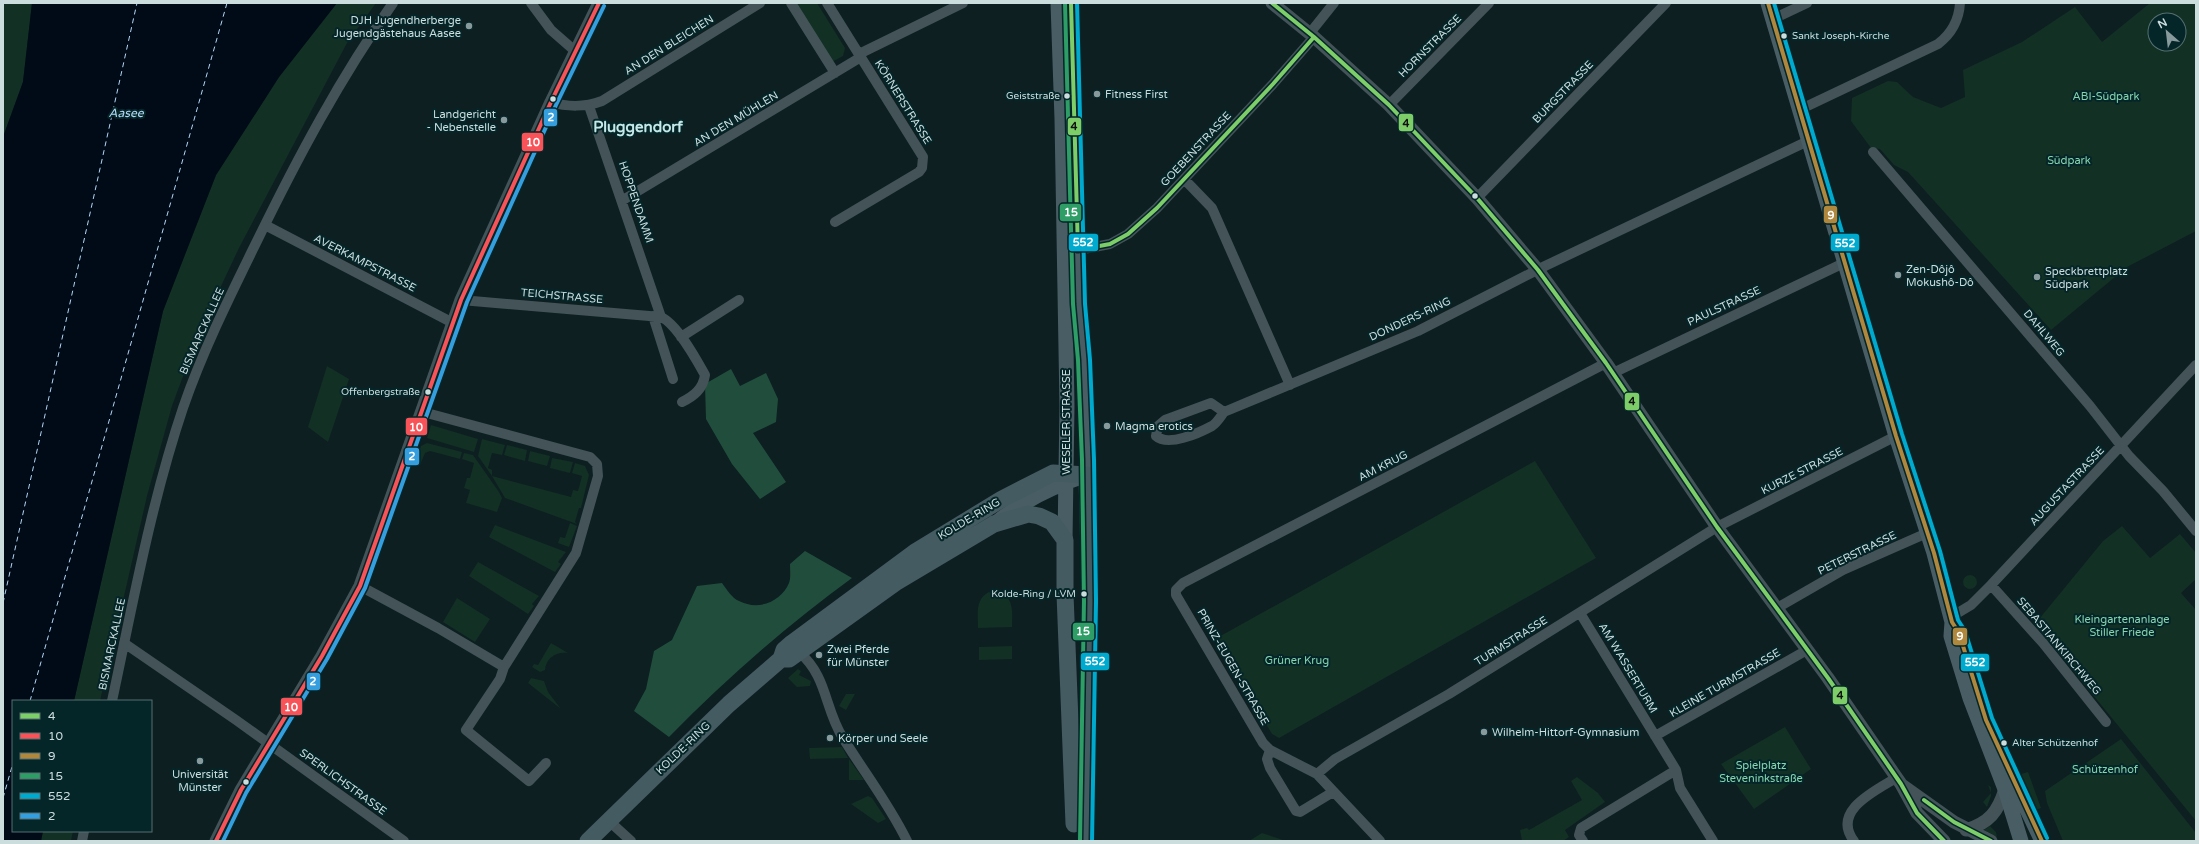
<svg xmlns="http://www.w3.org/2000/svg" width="2199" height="844" viewBox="0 0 2199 844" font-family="'Varela Round',sans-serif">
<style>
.green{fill:#123024;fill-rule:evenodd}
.forest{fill:#214e3c}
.water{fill:#010a17}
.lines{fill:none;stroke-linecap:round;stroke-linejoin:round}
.ferry{stroke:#b3d8f6;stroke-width:1;stroke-dasharray:5 4;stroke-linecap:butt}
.minor{stroke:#435358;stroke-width:10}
.tertiary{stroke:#435358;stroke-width:13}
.secondary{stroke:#495e64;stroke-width:15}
.primary{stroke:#445b62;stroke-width:17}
.bus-1-casing{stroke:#052629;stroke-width:7}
.bus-2-casing{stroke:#052629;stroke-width:7}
.bus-3-casing{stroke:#052629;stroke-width:7}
.bus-4-casing{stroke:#052629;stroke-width:7}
.bus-5-casing{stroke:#052629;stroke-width:7}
.bus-6-casing{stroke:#052629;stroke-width:7}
.bus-1{stroke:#7dce69;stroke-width:4}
.bus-2{stroke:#f75359;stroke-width:4}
.bus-3{stroke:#af883e;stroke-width:4}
.bus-4{stroke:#2e9e66;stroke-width:4}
.bus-5{stroke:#00a9ce;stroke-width:4}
.bus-6{stroke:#359ede;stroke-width:4}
.poi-dot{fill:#899a9c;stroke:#052629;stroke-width:1.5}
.bus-dot{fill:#ccddde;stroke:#052629;stroke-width:1.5}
.labels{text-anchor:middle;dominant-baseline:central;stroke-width:4;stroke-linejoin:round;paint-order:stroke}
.bus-label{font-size:10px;fill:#ccddde;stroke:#052629;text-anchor:end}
.poi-label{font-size:11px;fill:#ccddde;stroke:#052629;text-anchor:start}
.street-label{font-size:11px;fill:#ccddde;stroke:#052629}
.park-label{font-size:11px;fill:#86d5af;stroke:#052629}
.water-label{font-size:12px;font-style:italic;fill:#b3d8f6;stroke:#052629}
.district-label{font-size:15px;font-weight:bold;fill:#c5e9eb;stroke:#052629}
.line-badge{stroke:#052629;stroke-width:1.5}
.badge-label{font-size:11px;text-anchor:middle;font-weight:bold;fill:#fff}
.pale-badge-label{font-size:11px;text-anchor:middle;font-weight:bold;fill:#111}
</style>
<rect width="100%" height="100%" fill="#0d1f21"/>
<path class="green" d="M 3,3 L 32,3 L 23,82 L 3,137 Z
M 337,3 L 376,3 L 347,43 L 239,248 L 199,333 L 172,406 L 147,496 L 100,701 L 74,701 L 163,311 L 216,175 L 279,77 Z
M 796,3 L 817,3 L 845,48 L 843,56 L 832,62 Z
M 2150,3 L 2196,3 L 2196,231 L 2127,267 L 2051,330 L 1908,172 L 1894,165 L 1880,149 L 1871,148 L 1851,121 L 1852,98 L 1888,81 L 1897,82 L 1913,97 L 1941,108 L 1965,97 L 1963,70 L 2022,42 L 2075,7 L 2102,42 ZM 2155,20 L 2179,20 L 2179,44 L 2155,44 Z
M 327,366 L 349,379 L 328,442 L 308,427 Z
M 431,425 L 478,439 L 474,452 L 427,438 Z
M 482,439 L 505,445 L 502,455 L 492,453 L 488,468 L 492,470 L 492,476 L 478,456 Z
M 427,443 L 462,452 L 460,459 L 430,451 L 425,453 L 420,465 L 415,464 L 421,446 Z
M 507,445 L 527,450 L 525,461 L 504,455 Z
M 530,451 L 550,456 L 547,466 L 528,461 Z
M 464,453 L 473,455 L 499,492 L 502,498 L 497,512 L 466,503 L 470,490 L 464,488 L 467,478 L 470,478 L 474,463 L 462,459 Z
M 552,458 L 573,462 L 570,473 L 550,468 Z
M 1535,461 L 1596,558 L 1279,738 L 1272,734 L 1215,639 Z
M 575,463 L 585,466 L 589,475 L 581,508 L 579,508 L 575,522 L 577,524 L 505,498 L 492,476 L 571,497 L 573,490 L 578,491 L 582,476 L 572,473 Z
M 570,523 L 577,526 L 569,547 L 558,543 L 560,537 L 565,538 Z
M 495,525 L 566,552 L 558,562 L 561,564 L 555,572 L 489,537 Z
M 2122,526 L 2150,558 L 2180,534 L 2196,553 L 2196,579 L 2181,593 L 2196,610 L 2196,821 L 2035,624 L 2103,541 Z
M 478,562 L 539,596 L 532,604 L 534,606 L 528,614 L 469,576 Z
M1963 582a7 7 0 1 1 14 0a7 7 0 1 1-14 0Z
M 999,591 C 1015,599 1012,613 1012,627 L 978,628 C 978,614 975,599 989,592 L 995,595 Z
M 457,598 L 490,619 L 475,642 L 443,622 Z
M 551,643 L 568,653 C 556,651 546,658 545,670 L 540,672 L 532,667 L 534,664 L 538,665 Z
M 1012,646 L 1012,659 L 979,660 L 979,647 Z
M 798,669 L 801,671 L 799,675 L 811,681 L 810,686 L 797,687 L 788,678 Z
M 531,678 L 544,681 L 548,692 L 561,709 L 528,683 Z
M 846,694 L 855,694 L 846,710 L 839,706 Z
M 1785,727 L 1811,769 L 1754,809 L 1721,764 Z
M 2121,739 L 2196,833 L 2196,841 L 2063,841 L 2047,803 L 2045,791 Z
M 842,747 L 848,758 L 810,759 L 809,748 Z
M 849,759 L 864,780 L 849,780 Z
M 2028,772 L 2041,808 L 2036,810 L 2021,774 Z
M 1577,777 L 1598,793 L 1605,802 L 1565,830 L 1569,837 L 1563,841 L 1522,841 L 1520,830 L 1527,828 L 1529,830 L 1582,800 L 1571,781 Z
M 1988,785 L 1991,787 L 1991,796 L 1987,807 L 1983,802 L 1991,793 Z
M 868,796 L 872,798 L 886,819 L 878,823 L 851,804 Z
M 1990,826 L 1996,832 L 1997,837 L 1984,830 Z
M 43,831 L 73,831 L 71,841 L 41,841 Z
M 1262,833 L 1286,841 L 1249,841 Z"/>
<path class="forest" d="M 731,369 L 740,386 L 766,373 L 778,399 L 776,422 L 753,433 L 786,482 L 760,499 L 732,464 L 706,419 L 705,384 Z
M 805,551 L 852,578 C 786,626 726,679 669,737 L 634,711 L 646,689 L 654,651 L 672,640 L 697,586 L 722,583 C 727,590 732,598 739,601 C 758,611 781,602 789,583 C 791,578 790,570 790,564 Z"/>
<path class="water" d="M 32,3 L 337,3 L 279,77 L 216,175 L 163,311 L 74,701 L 13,701 L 13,831 L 43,831 L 41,841 L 3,841 L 3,137 L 23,82 Z"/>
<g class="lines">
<path class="ferry" d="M 3,603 L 137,3
M 30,701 L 227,3
M 3,798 L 13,763"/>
<path class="minor" d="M 531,3 L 551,30 L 575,51
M 791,3 L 835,73
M 827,3 L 923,157 L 922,168 L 919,172 L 835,222
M 1773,19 L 1807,3
M 1310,33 L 1334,3
M 859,54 L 963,3
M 551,102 C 567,107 586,107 602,101 L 760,3
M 1389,105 L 1489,3
M 589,106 L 661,317 C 677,324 696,359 705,375 C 703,389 694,396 682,402
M 1799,110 L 1938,44 C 1951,34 1959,20 1960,3
M 1873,152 L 2090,406 L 2129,456 L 2163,491 L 2196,531
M 1185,180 L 1212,208 L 1290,385
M 1477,198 L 1666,3
M 623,200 L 861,57
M 265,225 L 453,323
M 1078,250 L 1110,244 L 1128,234 L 1157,208 L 1273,84 L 1314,37
M 461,300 L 661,317
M 653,316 L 673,379
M 681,337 L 739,300
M 1613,373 L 1846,262
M 1211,403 L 1224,412 C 1221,416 1217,423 1212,426 C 1199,433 1168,447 1156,436 L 1158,426 L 1165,420 Z
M 1224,412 L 1418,331 L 1545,266 L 1808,141
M 1991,585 L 2043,643 L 2106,722
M 360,586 L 438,628 L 504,667 L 576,553 L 598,476 L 597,464 L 590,457 L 423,412
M 1777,608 L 1843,570 L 1927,533
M 1580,613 L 1676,770 L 1680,788 L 1713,841
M 1951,617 L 1971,605 L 1991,585 L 2196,365
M 124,643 L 236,720 L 404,841
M 799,652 C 828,677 824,708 843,738 C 864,772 889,804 907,841
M 504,667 L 500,679 L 466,730 L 529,781 L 546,763
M 112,701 C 133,603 151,503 183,408 C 203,350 230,296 257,241 C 297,159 340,78 393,3
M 1655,736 L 1807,650
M 1270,750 L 1267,759 L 1270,768 L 1296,811 L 1300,812 L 1333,792
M 1317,774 L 1335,759 L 1449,694 L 1717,527 L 1896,436
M 609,821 L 631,841
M 82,841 L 84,831
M 1380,841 L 1317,774 L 1270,750 L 1263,743 L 1176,595 L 1176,590 L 1183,583 L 1606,363
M 1583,841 L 1579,835 L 1581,828 L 1676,770
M 1854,841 C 1831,811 1875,791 1896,778"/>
<path class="tertiary" d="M 1272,3 L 1314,37 L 1389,105 L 1477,198 L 1538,270 L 1606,363 L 1717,527 L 1828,678 L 1901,784 L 1917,813 L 1944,841
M 1902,785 L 1954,822 L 1991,841
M 1966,830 C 1989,823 1998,812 2005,789
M 216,841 L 241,790 L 322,656 L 360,586 L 461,300 L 551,102 L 599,3"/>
<path class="secondary" d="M 1058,3 L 1062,119 L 1067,406 L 1065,540
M 1768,3 L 1896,436 L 1934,553 L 1952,622 L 1951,636 L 1970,698 L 2005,789 L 2021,841
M 997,522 C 1024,500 1054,486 1087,475 L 1088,460 C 1087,407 1082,355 1079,303 C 1074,203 1074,103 1071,3
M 2004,761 L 2042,841"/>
<path class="primary" d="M 781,659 L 789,659 L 895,583 L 994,524 L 1028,514 L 1039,516 L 1052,522 L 1065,540 L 1065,594 L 1074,824
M 588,841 L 729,704 L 781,659 L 784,650 L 792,643 L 915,552 L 1002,499 L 1053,473 L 1087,475 L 1090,601 L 1086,841"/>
<g class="bus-1-casing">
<path id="bus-1" d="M 1071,3 L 1078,250
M 1272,3 L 1314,37 L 1389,105 L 1477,198 L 1538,270 L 1606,363 L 1717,527 L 1828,678 L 1901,784 L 1917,813 L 1944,841
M 1078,250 L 1110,244 L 1128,234 L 1157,208 L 1273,84 L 1314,37
M 1924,800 L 1954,822 L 1991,841"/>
</g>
<g class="bus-2-casing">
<path id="bus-2" d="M 216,841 L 241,790 L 322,656 L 360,586 L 461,300 L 551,102 L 599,3"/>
</g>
<g class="bus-3-casing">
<path id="bus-3" d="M 1768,3 L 1896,436 L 1934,553 L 1952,622 L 1959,633 L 1986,720 L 2042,841"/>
</g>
<g class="bus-4-casing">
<path id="bus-4" d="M 1065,3 L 1073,304 L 1078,360 L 1082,460 L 1084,601 L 1080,841"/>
</g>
<g class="bus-5-casing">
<path id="bus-5" d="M 1077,3 L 1085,304 L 1090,360 L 1094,460 L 1096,601 L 1092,841
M 1774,3 L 1902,434 L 1940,551 L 1958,620 L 1965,631 L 1992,718 L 2047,838"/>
</g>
<g class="bus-6-casing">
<path id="bus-6" d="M 223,841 L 246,793 L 327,659 L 365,588 L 467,302 L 556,105 L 604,6"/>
</g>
<use href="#bus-1" class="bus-1"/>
<use href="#bus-2" class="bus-2"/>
<use href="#bus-3" class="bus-3"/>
<use href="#bus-4" class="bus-4"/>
<use href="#bus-5" class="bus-5"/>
<use href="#bus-6" class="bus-6"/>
</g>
<g class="poi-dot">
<circle cx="469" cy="26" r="4"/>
<circle cx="1097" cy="94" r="4"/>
<circle cx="504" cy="120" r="4"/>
<circle cx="1898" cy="275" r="4"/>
<circle cx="2037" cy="277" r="4"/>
<circle cx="1107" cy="426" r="4"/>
<circle cx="819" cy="655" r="4"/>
<circle cx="1484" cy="732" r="4"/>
<circle cx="830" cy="738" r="4"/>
<circle cx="200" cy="761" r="4"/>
</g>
<g class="bus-dot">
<circle cx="1784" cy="36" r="3.5"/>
<circle cx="1067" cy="96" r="3.5"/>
<circle cx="553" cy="99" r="3.5"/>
<circle cx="1475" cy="196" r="3.5"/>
<circle cx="428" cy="392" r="3.5"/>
<circle cx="1084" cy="594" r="3.5"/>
<circle cx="2004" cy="743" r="3.5"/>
<circle cx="246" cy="782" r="3.5"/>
</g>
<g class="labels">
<g class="bus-label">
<text x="1792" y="36" text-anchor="start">Sankt Joseph-Kirche</text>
<text x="1060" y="96">Geiststraße</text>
<text x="420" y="392">Offenbergstraße</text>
<text x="1076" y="594">Kolde-Ring / LVM</text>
<text x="2012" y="743" text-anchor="start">Alter Schützenhof</text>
</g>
<g class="poi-label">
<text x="461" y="20" text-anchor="end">DJH Jugendherberge<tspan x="461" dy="13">Jugendgästehaus Aasee</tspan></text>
<text x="1105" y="94">Fitness First</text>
<text x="496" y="114" text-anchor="end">Landgericht<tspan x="496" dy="13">- Nebenstelle</tspan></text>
<text x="1906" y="269">Zen-Dôjô<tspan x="1906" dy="13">Mokushô-Dô</tspan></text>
<text x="2045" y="271">Speckbrettplatz<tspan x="2045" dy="13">Südpark</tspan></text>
<text x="1115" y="426">Magma erotics</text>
<text x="827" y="649">Zwei Pferde<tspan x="827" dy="13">für Münster</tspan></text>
<text x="1492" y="732">Wilhelm-Hittorf-Gymnasium</text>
<text x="838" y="738">Körper und Seele</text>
<text x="200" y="774" text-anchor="middle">Universität<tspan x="200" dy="13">Münster</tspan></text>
</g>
<g class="street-label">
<text transform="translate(669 45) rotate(-32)">AN DEN BLEICHEN</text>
<text transform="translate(1430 46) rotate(-45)">HORNSTRASSE</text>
<text transform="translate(1563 92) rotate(-46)">BURGSTRASSE</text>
<text transform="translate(903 102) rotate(58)">KÖRNERSTRASSE</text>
<text transform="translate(736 119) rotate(-31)">AN DEN MÜHLEN</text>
<text transform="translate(1196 149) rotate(-47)">GOEBENSTRASSE</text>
<text transform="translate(636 202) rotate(71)">HOPPENDAMM</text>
<text transform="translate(365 263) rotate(27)">AVERKAMPSTRASSE</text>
<text transform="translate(562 296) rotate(5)">TEICHSTRASSE</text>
<text transform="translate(1724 306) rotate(-25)">PAULSTRASSE</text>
<text transform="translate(1410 319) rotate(-25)">DONDERS-RING</text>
<text transform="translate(202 331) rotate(-66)">BISMARCKALLEE</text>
<text transform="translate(2044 333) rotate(50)">DAHLWEG</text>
<text transform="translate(1066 422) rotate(-90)">WESELER STRASSE</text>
<text transform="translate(1383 466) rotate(-27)">AM KRUG</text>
<text transform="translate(1802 471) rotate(-27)">KURZE STRASSE</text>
<text transform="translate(2067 486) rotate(-47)">AUGUSTASTRASSE</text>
<text transform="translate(969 519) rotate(-31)">KOLDE-RING</text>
<text transform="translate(1857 553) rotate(-26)">PETERSTRASSE</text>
<text transform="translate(1511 641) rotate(-32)">TURMSTRASSE</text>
<text transform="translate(112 644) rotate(-78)">BISMARCKALLEE</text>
<text transform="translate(2059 646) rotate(50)">SEBASTIANKIRCHWEG</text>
<text transform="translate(1233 667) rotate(60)">PRINZ-EUGEN-STRASSE</text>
<text transform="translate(1628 668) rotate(59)">AM WASSERTURM</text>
<text transform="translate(1725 683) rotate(-30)">KLEINE TURMSTRASSE</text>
<text transform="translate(683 748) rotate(-44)">KOLDE-RING</text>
<text transform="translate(343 782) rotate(36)">SPERLICHSTRASSE</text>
</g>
<g class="park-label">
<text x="2106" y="96">ABI-Südpark</text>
<text x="2069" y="160">Südpark</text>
<text x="2122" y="619">Kleingartenanlage<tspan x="2122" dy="13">Stiller Friede</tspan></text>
<text x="1297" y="660">Grüner Krug</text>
<text x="1761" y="765">Spielplatz<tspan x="1761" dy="13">Steveninkstraße</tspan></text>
<text x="2105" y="769">Schützenhof</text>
</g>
<g class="water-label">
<text x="126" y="113">Aasee</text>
</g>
<g class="district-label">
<text x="638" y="127">Pluggendorf</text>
</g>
</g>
<g class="line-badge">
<rect x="543" y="108" width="15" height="19" rx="4" fill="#359ede"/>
<rect x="1398" y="113" width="16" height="19" rx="4" fill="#7dce69"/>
<rect x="1067" y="117" width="15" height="19" rx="4" fill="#7dce69"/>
<rect x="521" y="132" width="23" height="20" rx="4" fill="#f75359"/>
<rect x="1059" y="203" width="23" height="19" rx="4" fill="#2e9e66"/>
<rect x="1823" y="205" width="15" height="19" rx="4" fill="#af883e"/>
<rect x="1068" y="233" width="31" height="19" rx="4" fill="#00a9ce"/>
<rect x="1830" y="233" width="30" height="19" rx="4" fill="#00a9ce"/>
<rect x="1624" y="392" width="16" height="19" rx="4" fill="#7dce69"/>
<rect x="405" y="417" width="23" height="19" rx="4" fill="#f75359"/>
<rect x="404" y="447" width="16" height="19" rx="4" fill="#359ede"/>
<rect x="1072" y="622" width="23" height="19" rx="4" fill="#2e9e66"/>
<rect x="1952" y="627" width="16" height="19" rx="4" fill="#af883e"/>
<rect x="1080" y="652" width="30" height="19" rx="4" fill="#00a9ce"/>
<rect x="1960" y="653" width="30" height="19" rx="4" fill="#00a9ce"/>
<rect x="306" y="672" width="15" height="19" rx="4" fill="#359ede"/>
<rect x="1832" y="686" width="16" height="19" rx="4" fill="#7dce69"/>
<rect x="280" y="697" width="23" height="19" rx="4" fill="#f75359"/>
</g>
<g class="badge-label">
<text x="551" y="121">2</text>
<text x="533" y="146">10</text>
<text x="1071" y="216">15</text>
<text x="1831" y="219">9</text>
<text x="1083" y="246">552</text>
<text x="1845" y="247">552</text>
<text x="416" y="431">10</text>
<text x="412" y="460">2</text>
<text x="1083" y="635">15</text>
<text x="1960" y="640">9</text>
<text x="1095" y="665">552</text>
<text x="1975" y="666">552</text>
<text x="313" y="685">2</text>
<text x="291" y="711">10</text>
</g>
<g class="pale-badge-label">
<text x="1406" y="127">4</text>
<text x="1074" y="130">4</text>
<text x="1632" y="405">4</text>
<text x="1840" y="699">4</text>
</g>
<rect width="2199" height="844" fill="none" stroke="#ccddde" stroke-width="8"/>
<rect x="12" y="700" width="140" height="132" fill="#052629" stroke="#556f71"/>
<rect x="20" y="713" width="20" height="6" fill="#7dce69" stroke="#556f71"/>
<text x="48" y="720" font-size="12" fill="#ccddde">4</text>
<rect x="20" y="733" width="20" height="6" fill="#f75359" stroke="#556f71"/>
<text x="48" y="740" font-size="12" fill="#ccddde">10</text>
<rect x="20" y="753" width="20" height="6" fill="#af883e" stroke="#556f71"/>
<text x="48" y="760" font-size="12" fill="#ccddde">9</text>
<rect x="20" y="773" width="20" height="6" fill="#2e9e66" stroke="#556f71"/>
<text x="48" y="780" font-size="12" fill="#ccddde">15</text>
<rect x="20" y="793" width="20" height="6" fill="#00a9ce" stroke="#556f71"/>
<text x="48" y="800" font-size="12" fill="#ccddde">552</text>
<rect x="20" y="813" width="20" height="6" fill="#359ede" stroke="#556f71"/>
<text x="48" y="820" font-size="12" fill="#ccddde">2</text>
<g transform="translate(2167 32) rotate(332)"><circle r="19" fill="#052629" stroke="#556f71"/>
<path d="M0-3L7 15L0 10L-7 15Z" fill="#899a9c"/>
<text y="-6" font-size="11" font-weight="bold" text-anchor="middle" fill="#ccddde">N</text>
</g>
</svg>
